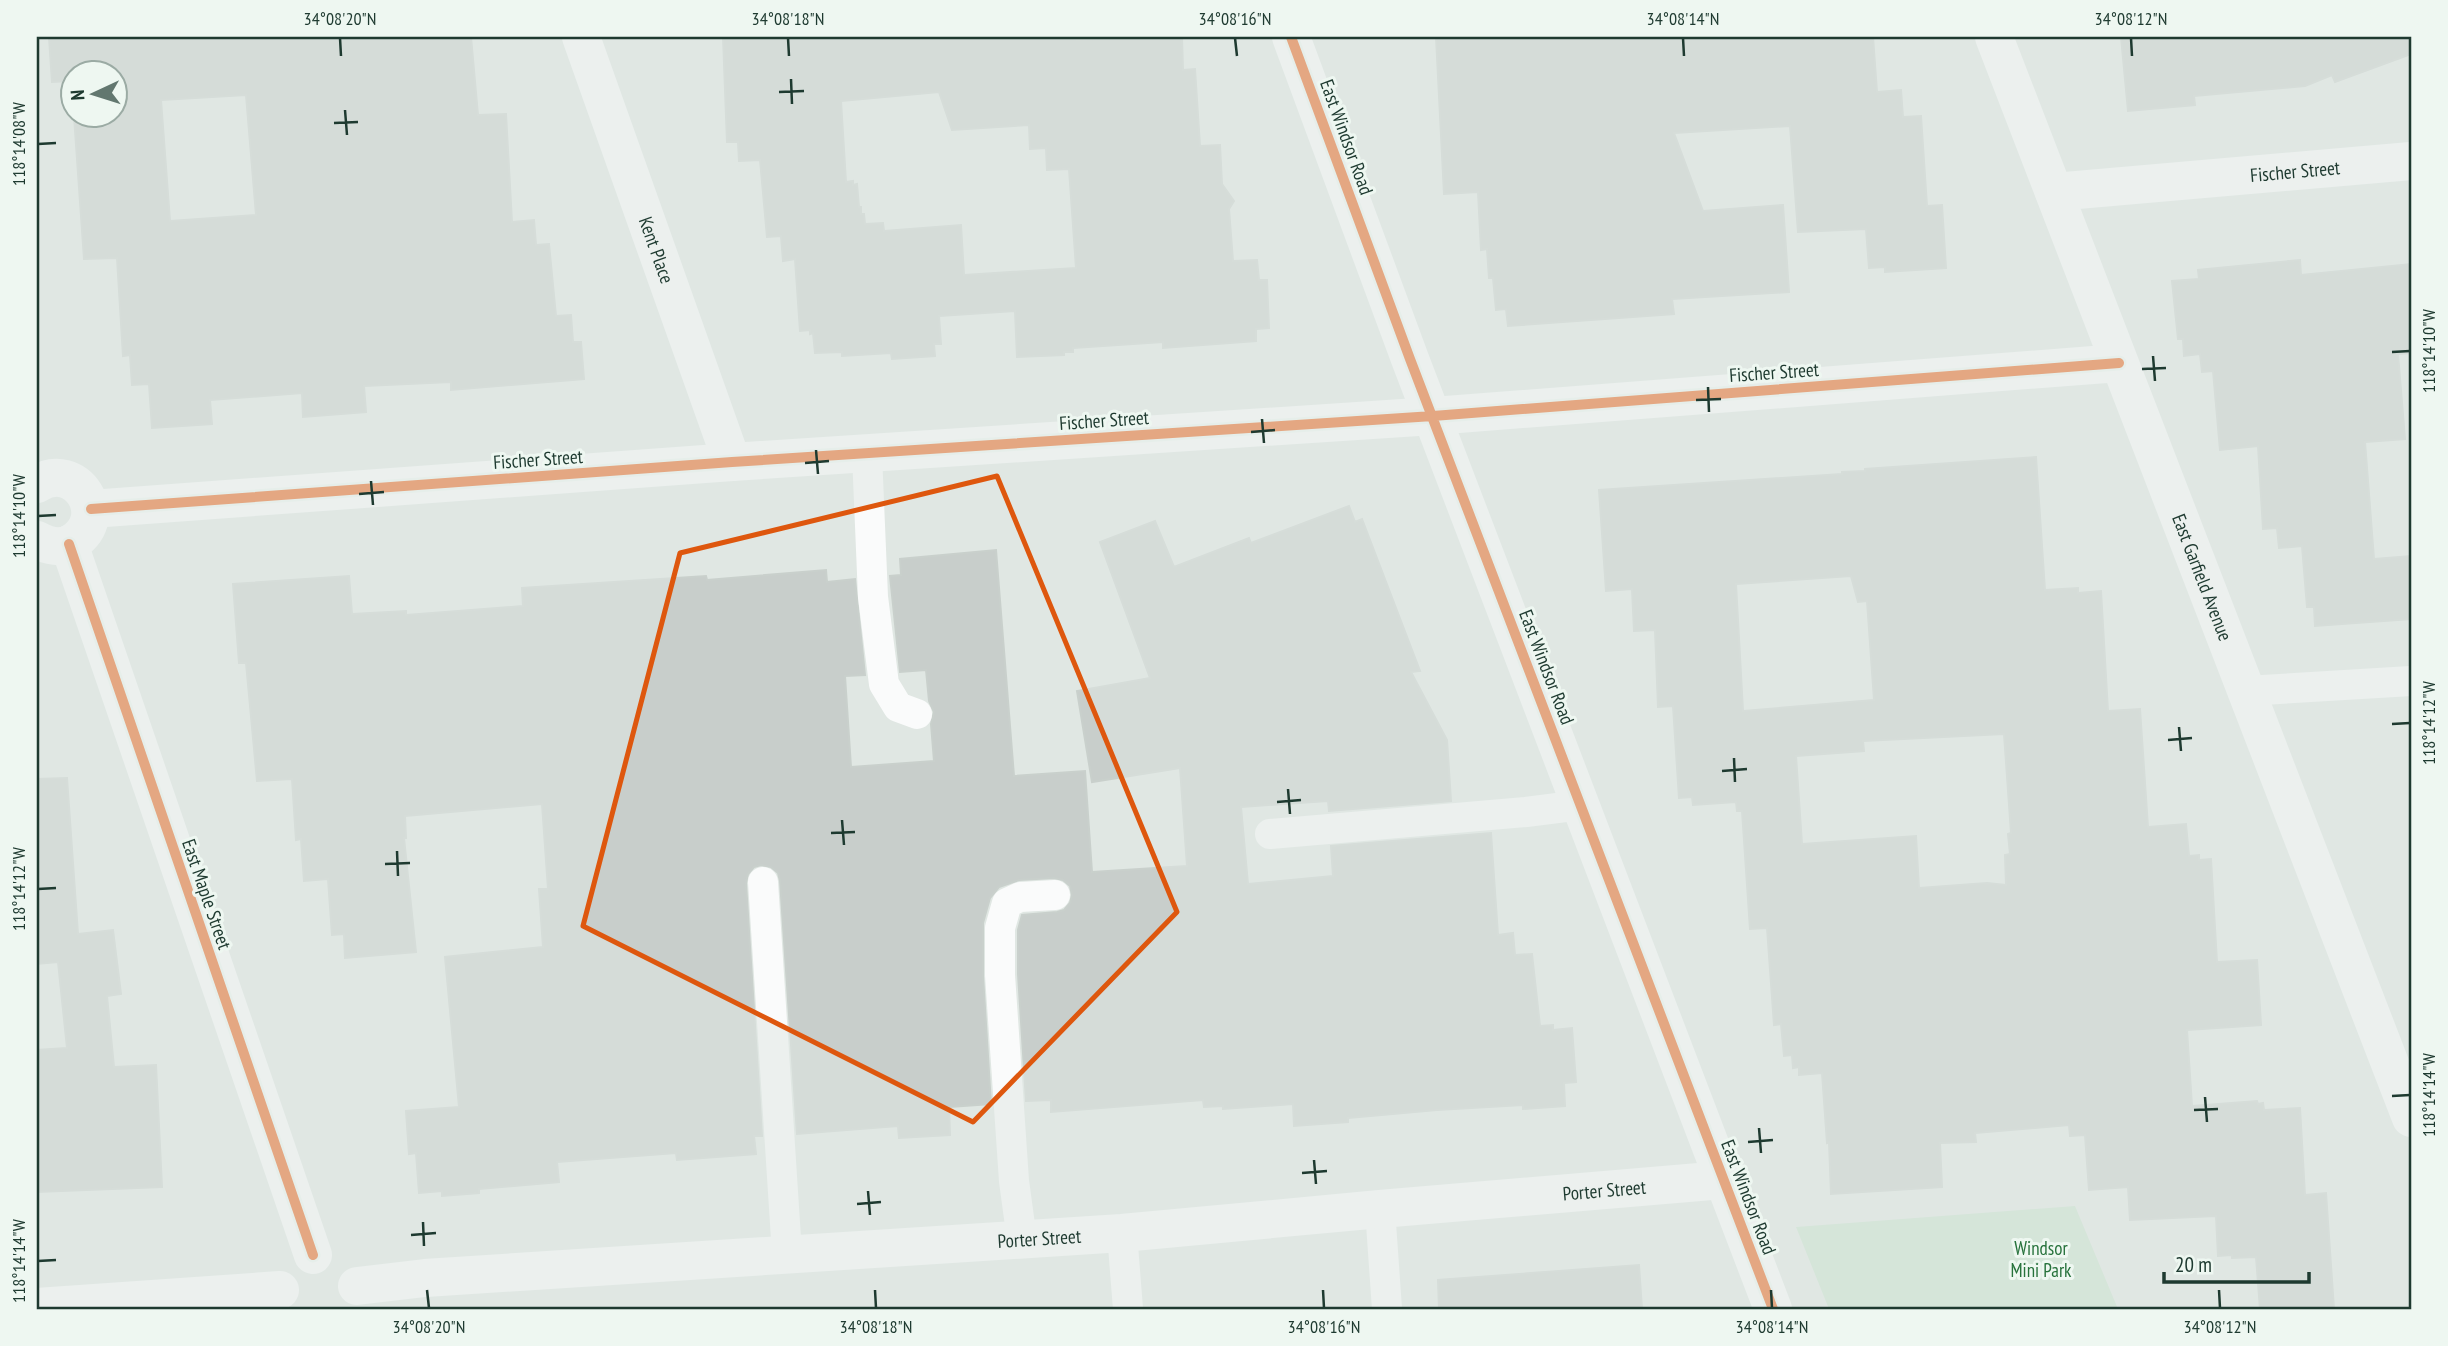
<svg xmlns="http://www.w3.org/2000/svg" width="2448" height="1346" viewBox="0 0 2448 1346" font-family="'PT Sans Narrow',sans-serif">
<style>
.green{fill:#c8e2cd}
.building{fill:#c8cecb;stroke:#c9d0cc;stroke-width:2;fill-rule:evenodd}
.lines{fill:none;stroke-linecap:round;stroke-linejoin:round}
.lane{stroke:#fafbfb;stroke-width:30}
.street{stroke:#fafbfb;stroke-width:38}
.cycleway-casing{stroke:#eef7f1;stroke-width:15}
.cycleway{stroke:#e8590c;stroke-width:10}
.marked{fill:none;stroke:#de570e;stroke-width:5;stroke-linejoin:round}
.ticks{fill:none;stroke:#1e3a30;stroke-width:2.5}
.labels{text-anchor:middle;dominant-baseline:central;stroke-width:6;stroke-linejoin:round;paint-order:stroke}
.street-label{font-size:19px;fill:#1e3a30;stroke:#eef7f1}
.park-label{font-size:19px;fill:#27723c;stroke:#eef7f1}
.neatline{fill:none;stroke:#1e3a30;stroke-width:2.5}
.ticks-label{font-size:18px;text-anchor:middle;fill:#1e3a30}
</style>
<rect width="100%" height="100%" fill="#e0e7e3"/>
<path class="green" d="M 2075,1206 L 2118,1309 L 1829,1309 L 1796,1227 Z"/>
<path class="building" d="M 49,37 L 471,37 L 478,115 L 506,114 L 512,222 L 534,220 L 536,245 L 549,244 L 556,316 L 571,315 L 573,342 L 581,342 L 584,379 L 451,390 L 451,382 L 364,386 L 366,412 L 303,417 L 302,393 L 210,400 L 212,424 L 152,428 L 149,384 L 132,385 L 130,355 L 123,356 L 117,258 L 84,259 L 74,116 L 116,116 L 116,74 L 74,74 L 74,115 L 71,81 L 52,82 ZM 246,95 L 256,215 L 170,221 L 161,100 Z
M 723,37 L 1076,37 L 1077,40 L 1127,37 L 1182,37 L 1183,70 L 1195,69 L 1200,146 L 1220,145 L 1222,184 L 1234,201 L 1229,209 L 1233,261 L 1257,260 L 1259,280 L 1267,280 L 1269,328 L 1256,329 L 1256,341 L 1163,348 L 1163,342 L 1073,348 L 1073,352 L 1064,352 L 1064,355 L 1017,357 L 1015,311 L 939,316 L 941,344 L 934,344 L 935,356 L 892,359 L 891,353 L 842,356 L 842,352 L 815,353 L 813,333 L 810,334 L 810,330 L 800,331 L 795,259 L 783,261 L 781,236 L 767,237 L 760,160 L 739,161 L 738,142 L 727,142 ZM 939,92 L 952,130 L 1029,125 L 1030,149 L 1046,148 L 1047,170 L 1069,169 L 1076,268 L 964,275 L 961,225 L 884,231 L 883,223 L 865,224 L 864,214 L 861,214 L 861,207 L 859,207 L 857,184 L 853,185 L 853,181 L 846,182 L 841,101 Z
M 1436,37 L 1873,37 L 1877,92 L 1901,90 L 1903,117 L 1921,116 L 1927,206 L 1942,205 L 1946,268 L 1885,272 L 1885,267 L 1869,268 L 1866,229 L 1798,232 L 1790,126 L 1674,133 L 1703,211 L 1783,205 L 1789,292 L 1672,299 L 1674,314 L 1508,326 L 1506,309 L 1496,310 L 1493,278 L 1489,278 L 1487,249 L 1481,250 L 1478,192 L 1444,194 Z
M 2121,37 L 2411,37 L 2411,54 L 2335,82 L 2332,75 L 2305,86 L 2194,96 L 2195,105 L 2128,111 Z
M 2300,260 L 2301,275 L 2411,264 L 2411,353 L 2398,354 L 2405,439 L 2365,442 L 2374,559 L 2411,556 L 2411,619 L 2315,626 L 2314,607 L 2307,607 L 2302,546 L 2279,548 L 2277,528 L 2263,529 L 2258,446 L 2220,450 L 2213,371 L 2202,372 L 2200,354 L 2184,356 L 2183,339 L 2178,339 L 2172,281 L 2199,279 L 2198,270 Z
M 2036,457 L 2045,590 L 2078,588 L 2078,593 L 2101,591 L 2108,711 L 2140,709 L 2148,827 L 2186,824 L 2189,856 L 2199,855 L 2199,860 L 2211,859 L 2217,962 L 2257,960 L 2261,1025 L 2187,1030 L 2192,1106 L 2257,1101 L 2258,1104 L 2263,1103 L 2264,1110 L 2300,1108 L 2305,1195 L 2326,1193 L 2334,1309 L 2260,1309 L 2256,1257 L 2232,1258 L 2232,1255 L 2218,1256 L 2216,1216 L 2130,1220 L 2128,1187 L 2089,1190 L 2085,1135 L 2070,1136 L 2069,1125 L 1975,1133 L 1976,1142 L 1940,1143 L 1942,1187 L 1831,1194 L 1829,1142 L 1827,1143 L 1822,1073 L 1799,1075 L 1799,1067 L 1793,1068 L 1792,1055 L 1784,1056 L 1781,1024 L 1774,1025 L 1767,928 L 1750,929 L 1742,811 L 1737,811 L 1736,802 L 1693,805 L 1692,797 L 1679,798 L 1673,706 L 1658,707 L 1655,630 L 1634,631 L 1632,589 L 1606,591 L 1599,490 L 1842,474 L 1842,472 L 1865,471 L 1865,469 ZM 1851,576 L 1858,602 L 1867,601 L 1874,700 L 1743,711 L 1736,584 ZM 2004,734 L 2011,833 L 2008,834 L 2010,854 L 2005,855 L 2006,885 L 1987,883 L 1919,888 L 1916,836 L 1802,844 L 1796,756 L 1864,751 L 1863,741 Z
M 1349,506 L 1355,522 L 1362,519 L 1420,671 L 1411,672 L 1447,740 L 1451,801 L 1329,811 L 1328,801 L 1241,807 L 1248,884 L 1333,876 L 1331,846 L 1491,833 L 1498,935 L 1513,933 L 1515,955 L 1532,954 L 1540,1026 L 1553,1025 L 1553,1030 L 1572,1028 L 1576,1082 L 1564,1083 L 1565,1106 L 1523,1109 L 1523,1105 L 1437,1110 L 1348,1118 L 1348,1122 L 1294,1126 L 1293,1104 L 1223,1109 L 1223,1106 L 1204,1107 L 1203,1100 L 1051,1112 L 1051,1100 L 1026,1101 L 1018,974 L 1018,930 L 1022,915 L 1057,912 L 1064,910 L 1070,903 L 1072,895 L 1070,886 L 1063,880 L 1054,878 L 1019,880 L 999,887 L 990,898 L 983,923 L 983,976 L 991,1104 L 949,1107 L 950,1135 L 899,1138 L 898,1126 L 797,1134 L 780,881 L 778,873 L 771,867 L 761,865 L 754,867 L 748,874 L 746,883 L 762,1136 L 754,1136 L 756,1154 L 677,1160 L 676,1153 L 557,1162 L 559,1182 L 479,1189 L 479,1193 L 442,1196 L 442,1191 L 419,1193 L 416,1153 L 409,1154 L 406,1111 L 459,1107 L 445,957 L 543,947 L 539,889 L 548,889 L 542,804 L 405,816 L 406,838 L 404,838 L 416,952 L 345,958 L 344,934 L 332,935 L 328,879 L 304,881 L 301,839 L 296,840 L 292,779 L 257,781 L 246,663 L 239,663 L 233,584 L 349,576 L 352,614 L 406,611 L 406,615 L 523,606 L 522,588 L 706,576 L 707,580 L 826,570 L 827,582 L 855,579 L 865,675 L 845,676 L 851,767 L 934,761 L 931,724 L 934,712 L 929,701 L 926,670 L 900,672 L 890,576 L 901,575 L 900,559 L 996,550 L 1014,776 L 1085,771 L 1092,872 L 1187,866 L 1180,768 L 1092,782 L 1077,691 L 1150,678 L 1100,542 L 1155,521 L 1174,567 L 1249,538 L 1251,543 Z
M 67,778 L 78,934 L 113,930 L 121,994 L 107,996 L 114,1067 L 156,1065 L 162,1187 L 37,1192 L 37,1050 L 67,1048 L 58,962 L 37,964 L 37,779 Z
M 1639,1265 L 1642,1309 L 1439,1309 L 1438,1280 Z"/>
<g class="lines">
<path class="lane" d="M 867,454 L 873,597 L 884,684 L 898,707 L 917,714
M 2246,691 L 2411,681
M 1270,834 L 1526,812 L 1581,805
M 763,882 L 787,1254
M 1380,1209 L 1387,1309
M 1122,1233 L 1128,1309
M 1022,1240 L 1014,1181 L 1000,975 L 1000,928 L 1007,903 L 1020,897 L 1055,895"/>
<g class="street">
<path id="s1" d="M 581,37 L 732,462"/>
<path d="M 1291,37 L 1410,359 L 1773,1309"/>
<path id="s2" d="M 1994,37 L 2411,1118"/>
<path id="s3" d="M 2054,192 L 2411,161"/>
<path d="M 37,484 C 76,459 113,516 73,542 C 62,549 48,546 37,540"/>
<path d="M 91,509 L 732,462 L 1433,416 L 2119,363"/>
<path d="M 69,544 L 313,1255"/>
<path id="s4" d="M 357,1286 L 425,1278 L 1122,1233 L 1380,1209 L 1723,1180"/>
<path d="M 37,1307 L 280,1290"/>
</g>
<g class="cycleway-casing">
<path id="cycleway" d="M 1291,37 L 1410,359 L 1773,1309
M 91,509 L 732,462 L 1433,416 L 2119,363
M 69,544 L 313,1255"/>
</g>
<use href="#cycleway" class="cycleway"/>
</g>
<path d="M0 0H2448V1346H0ZM 997,476 L 1177,912 L 973,1122 L 583,926 L 680,553 Z" fill="#e0e7e3" fill-opacity=".55" fill-rule="evenodd"/>
<path class="marked" d="M 997,476 L 1177,912 L 973,1122 L 583,926 L 680,553 Z"/>
<path class="ticks" d="M 340,38 L 341,56M 788,38 L 789,56M 1235,38 L 1237,56M 1683,38 L 1684,56M 2131,38 L 2132,56M 791,79 L 792,104M 779,92 L 804,91M 345,110 L 347,135M 334,123 L 358,122M 38,144 L 56,143M 2392,352 L 2410,351M 2153,356 L 2155,381M 2142,369 L 2166,368M 1708,387 L 1709,412M 1696,400 L 1721,399M 1262,419 L 1264,443M 1251,432 L 1275,430M 816,450 L 818,474M 805,463 L 829,461M 371,481 L 373,505M 359,494 L 384,492M 38,516 L 56,515M 2392,724 L 2410,723M 2179,727 L 2181,751M 2168,740 L 2192,738M 1734,758 L 1735,782M 1722,771 L 1747,769M 1288,789 L 1290,814M 1277,802 L 1301,800M 842,820 L 844,845M 831,833 L 855,832M 397,851 L 398,876M 385,864 L 410,863M 38,889 L 56,888M 2392,1096 L 2410,1095M 2205,1097 L 2207,1122M 2194,1110 L 2218,1109M 1759,1128 L 1761,1153M 1748,1142 L 1773,1140M 1314,1160 L 1316,1184M 1302,1173 L 1327,1171M 868,1191 L 870,1215M 857,1204 L 881,1202M 423,1222 L 424,1246M 411,1235 L 436,1233M 38,1261 L 56,1260M 427,1290 L 429,1308M 875,1290 L 876,1308M 1323,1290 L 1324,1308M 1771,1290 L 1772,1308M 2219,1290 L 2220,1308"/>
<g class="labels">
<g class="street-label">
<text transform="translate(1347 137) rotate(70)">East Windsor Road</text>
<text stroke="none"><textPath href="#s3" startOffset="242">Fischer Street</textPath></text>
<text stroke="none"><textPath href="#s1" startOffset="226">Kent Place</textPath></text>
<text transform="translate(1774 372) rotate(-4)">Fischer Street</text>
<text transform="translate(1104 420) rotate(-4)">Fischer Street</text>
<text transform="translate(538 459) rotate(-4)">Fischer Street</text>
<text stroke="none"><textPath href="#s2" startOffset="579">East Garfield Avenue</textPath></text>
<text transform="translate(1547 667) rotate(69)">East Windsor Road</text>
<text transform="translate(207 894) rotate(71)">East Maple Street</text>
<text stroke="none"><textPath href="#s4" startOffset="1251">Porter Street</textPath></text>
<text transform="translate(1749 1197) rotate(69)">East Windsor Road</text>
<text stroke="none"><textPath href="#s4" startOffset="684">Porter Street</textPath></text>
</g>
<g class="park-label">
<text x="2041" y="1248">Windsor<tspan x="2041" dy="22">Mini Park</tspan></text>
</g>
</g>
<rect width="2448" height="1346" fill="none" stroke="#eef7f1" stroke-width="77"/>
<g transform="translate(94 94) rotate(266)"><circle r="33" fill="#eef7f1" stroke="#9baba4" stroke-width="2"/>
<path d="M0-5L12 26L0 18L-12 26Z" fill="#62776f"/>
<text y="-10" font-size="19" font-weight="bold" text-anchor="middle" fill="#1e3a30">N</text>
</g>
<path d="M2164 1272v10h145v-10" fill="none" stroke="#1e3a30" stroke-width="3.5"/>
<text x="2175" y="1272" font-size="21" fill="#1e3a30" stroke="#eef7f1" stroke-width="5" paint-order="stroke">20 m</text>
<rect x="38" y="38" width="2372" height="1270" class="neatline"/>
<g class="ticks-label">
<text x="340" y="25">34°08'20"N</text>
<text x="788" y="25">34°08'18"N</text>
<text x="1235" y="25">34°08'16"N</text>
<text x="1683" y="25">34°08'14"N</text>
<text x="2131" y="25">34°08'12"N</text>
<text transform="translate(19 144) rotate(-90)" y="6">118°14'08"W</text>
<text transform="translate(2429 351) rotate(-90)" y="6">118°14'10"W</text>
<text transform="translate(19 516) rotate(-90)" y="6">118°14'10"W</text>
<text transform="translate(2429 723) rotate(-90)" y="6">118°14'12"W</text>
<text transform="translate(19 889) rotate(-90)" y="6">118°14'12"W</text>
<text transform="translate(2429 1095) rotate(-90)" y="6">118°14'14"W</text>
<text transform="translate(19 1261) rotate(-90)" y="6">118°14'14"W</text>
<text x="429" y="1333">34°08'20"N</text>
<text x="876" y="1333">34°08'18"N</text>
<text x="1324" y="1333">34°08'16"N</text>
<text x="1772" y="1333">34°08'14"N</text>
<text x="2220" y="1333">34°08'12"N</text>
</g>
</svg>
